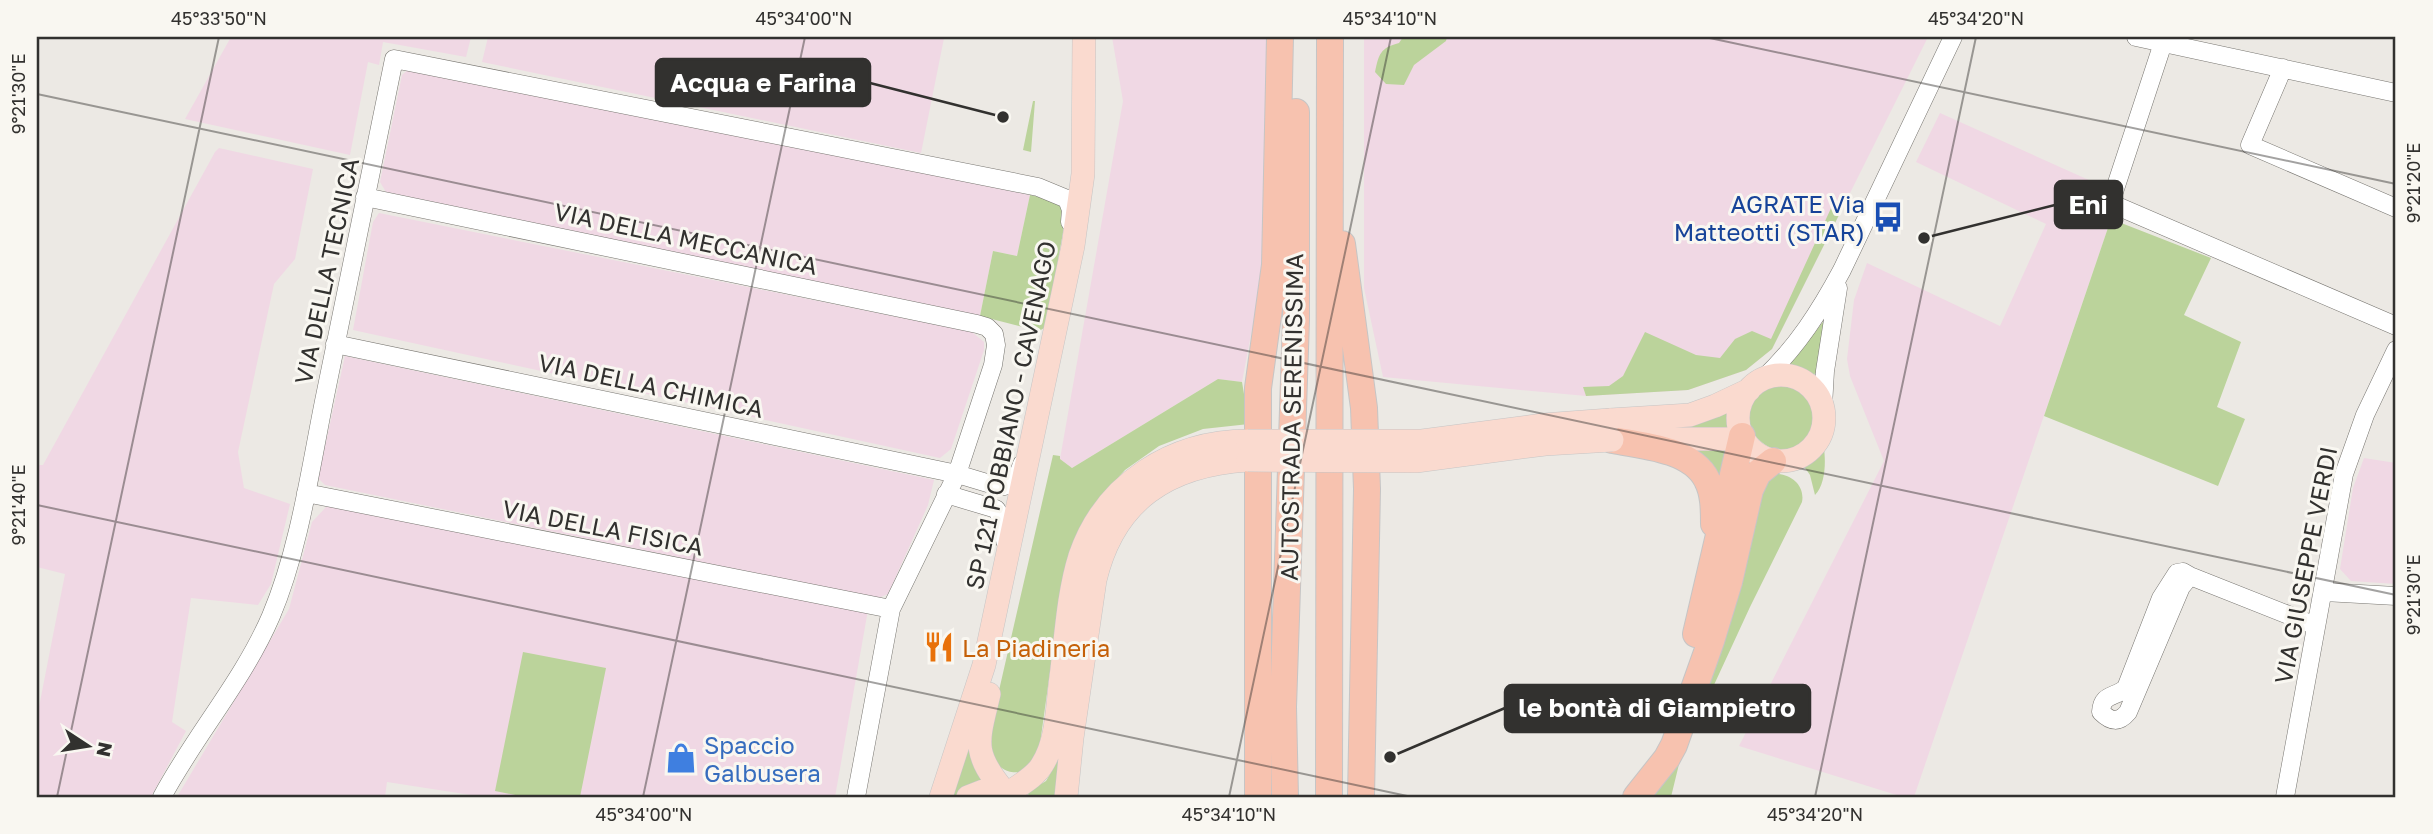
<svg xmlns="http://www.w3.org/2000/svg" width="2433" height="834" viewBox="0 0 2433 834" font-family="'Golos Text',sans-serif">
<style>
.commercial{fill:#f0d8e4}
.green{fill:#bbd39b}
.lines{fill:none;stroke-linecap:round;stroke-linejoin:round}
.minor-casing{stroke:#787671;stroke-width:19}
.major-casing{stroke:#c6c5c5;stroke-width:24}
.highway-casing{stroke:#c6c5c5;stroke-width:28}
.minor{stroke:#fff;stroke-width:18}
.major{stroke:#fadacf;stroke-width:23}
.highway{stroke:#f7c2af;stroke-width:26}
.major-bridge-casing{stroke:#c6c5c5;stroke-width:24;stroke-linecap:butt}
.major-bridge{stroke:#fadacf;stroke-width:23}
.ticks{fill:none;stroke:#32312f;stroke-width:2;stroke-opacity:0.45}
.labels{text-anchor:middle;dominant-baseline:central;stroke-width:6;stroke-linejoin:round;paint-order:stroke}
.transit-label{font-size:24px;fill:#164399;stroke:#f9f7f1;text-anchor:end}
.street-label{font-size:24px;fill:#32312f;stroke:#f9f7f1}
.food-label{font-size:24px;fill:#c56008;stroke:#f9f7f1;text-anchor:start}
.shop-label{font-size:24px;fill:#366cbe;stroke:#f9f7f1;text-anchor:start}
.leader{fill:none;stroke:#32312f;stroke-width:2.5}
.callout-dot{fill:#32312f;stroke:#f9f7f1;stroke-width:2.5}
.callout{fill:#32312f;stroke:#32312f;stroke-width:2.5}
.callout-label{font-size:26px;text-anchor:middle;font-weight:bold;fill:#fff}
.neatline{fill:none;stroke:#32312f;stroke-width:2.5}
.ticks-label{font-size:18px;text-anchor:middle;fill:#32312f}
</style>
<rect width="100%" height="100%" fill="#ece9e4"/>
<path class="commercial" d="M 231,37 L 471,37 L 466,57 L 383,42 L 379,65 L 368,62 L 350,155 L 185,119 Z
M 488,37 L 941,37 L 944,38 L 921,153 L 482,62 Z
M 1112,37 L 1267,37 L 1265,260 L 1242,382 L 1218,379 L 1072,468 L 1060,459 L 1123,101 Z
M 1364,37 L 1928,37 L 1772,349 L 1746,370 L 1688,390 L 1586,396 L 1383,377 L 1364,288 Z
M 410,68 L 1030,195 L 1017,256 L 993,251 L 980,316 L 386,192 L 380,182 L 402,75 Z
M 1940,113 L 2100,185 L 2094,210 L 2111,219 L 1914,797 L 1903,797 L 1739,746 L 1884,461 L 1850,376 L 1847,359 L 1854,300 L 1867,263 L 2000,326 L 2046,224 L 1916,162 Z
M 219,148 L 313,169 L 295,259 L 274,284 L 238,452 L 244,488 L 290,504 L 271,584 L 258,605 L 191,598 L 172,722 L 186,731 L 151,797 L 37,797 L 37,717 L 65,574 L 37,567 L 37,465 L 43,465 L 215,152 Z
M 379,213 L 972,332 L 984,342 L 984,350 L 951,449 L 940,458 L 353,330 L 373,222 Z
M 345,356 L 934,480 L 928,505 L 888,594 L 878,598 L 325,485 L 318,478 Z
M 2364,458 L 2396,463 L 2396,584 L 2351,581 L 2340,569 L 2353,488 Z
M 327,506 L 868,610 L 835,797 L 484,797 L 387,782 L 385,797 L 177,797 L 289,609 L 312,522 Z"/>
<path class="green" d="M 1403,37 L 1447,37 L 1446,41 L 1414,65 L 1404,85 L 1386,84 L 1375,72 C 1379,54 1380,48 1399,43 Z
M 1033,101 L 1035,101 L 1031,152 L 1023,150 Z
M 1030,195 L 1060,201 L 1066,216 L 1046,327 L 1039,331 L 980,316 L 993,251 L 1017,256 Z
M 1832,206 L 1841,211 L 1772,349 L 1746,370 L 1688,390 L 1586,396 L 1583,387 L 1609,386 L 1623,376 L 1645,332 L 1696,355 L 1720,358 L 1735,339 L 1752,331 L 1771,339 Z
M 2111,219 L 2211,258 L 2184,315 L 2241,342 L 2217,407 L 2245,419 L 2218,486 L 2044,416 Z
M 1826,318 L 1817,371 L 1813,376 L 1790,364 Z
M 1218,379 L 1242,382 L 1249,424 L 1203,429 L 1159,446 L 1125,470 L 1097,501 L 1076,537 L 1064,571 L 1039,751 L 1023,772 C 990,776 989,747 992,721 L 1053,455 L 1060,456 L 1060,459 L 1072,468 Z
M 1775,384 C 1800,384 1822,404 1811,430 C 1786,488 1705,409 1775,384 Z
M 1730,408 L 1730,432 L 1669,432 L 1712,419 Z
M 1675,442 L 1729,443 L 1722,499 Z
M 1824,449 C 1826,463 1825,485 1815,495 L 1810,475 L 1803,465 L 1819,455 Z
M 1778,474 C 1793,475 1805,487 1802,502 L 1750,607 L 1689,739 L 1680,760 L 1671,797 L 1653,797 L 1672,771 L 1758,492 L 1773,476 Z
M 523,652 L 606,668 L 580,797 L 525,797 L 495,791 Z
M 972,737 L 987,782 L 959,797 L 951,797 Z
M 1057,762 L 1064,763 L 1061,797 L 1032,797 L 1026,793 L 1046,781 Z"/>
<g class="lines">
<g class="minor-casing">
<path id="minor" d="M 2136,37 L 2396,93
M 2163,43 L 2111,201 L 2117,206 L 2396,326
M 2283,68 L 2250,145 L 2396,208
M 365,197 L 977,324 L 987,327 L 994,334 L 996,345 L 993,365 L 957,474 L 891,609 L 856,797
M 335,344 L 957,474 L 997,486 C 1012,488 1018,477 1022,464
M 1763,379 C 1797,347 1820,311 1842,270 L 1953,37
M 1823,406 L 1825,371 L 1838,288
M 306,493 L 891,609
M 946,494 L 996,509 L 1005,523 L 1005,541
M 2183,572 L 2190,576 L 2181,587 L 2128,712 C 2119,723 2111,722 2101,712 C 2102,693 2115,698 2126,688 L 2161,598 L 2177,573 Z
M 2190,576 L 2316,626
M 2324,592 L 2396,596
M 162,797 C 195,735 243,681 271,616 C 299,550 310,471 324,401 C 347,287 370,173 394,59 L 1038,187 L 1067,199 L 1071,210 L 1070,222
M 2285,797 L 2344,474 L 2365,415 L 2396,350"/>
</g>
<g class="major-casing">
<path id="major" d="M1738 418a43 43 0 1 1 86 0a43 43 0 1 1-86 0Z
M 1610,420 L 1690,415 L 1715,406 L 1749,390
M 1638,439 L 1743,439
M 989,694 C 978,741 971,752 1004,791
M 1010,792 C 1021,784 1035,777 1042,765 C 1058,740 1057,705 1061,677 C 1066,637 1068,594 1080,556 C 1105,483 1173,441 1248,441
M 941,797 L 984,665 L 1073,246 L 1083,174 L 1084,37
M 968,797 L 986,790 L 1012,793
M 1066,797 L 1072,738 L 1095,580 C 1114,500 1168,465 1248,460"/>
</g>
<g class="highway-casing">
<path id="highway" d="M 1342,244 L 1364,408 L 1367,489 L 1361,797
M 1612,440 C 1641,445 1692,449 1707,480 C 1714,493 1714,510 1714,524
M 1696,634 L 1742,436
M 1258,797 L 1258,388 L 1275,265 L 1280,37
M 1285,797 L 1283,707 L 1296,320 L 1296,112
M 1329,797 L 1330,37
M 1636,797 L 1667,758 L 1674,745 L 1711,641 L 1729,582 L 1750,490 L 1758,473 L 1773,461"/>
</g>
<use href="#minor" class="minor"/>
<use href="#major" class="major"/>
<use href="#highway" class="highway"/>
<g class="major-bridge-casing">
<path id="major-bridge" d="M 1248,441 L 1422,441 L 1543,425 L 1610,420
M 1248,460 L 1416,461 L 1545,444 L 1612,440"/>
</g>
<use href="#major-bridge" class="major-bridge"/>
</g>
<path class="ticks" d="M 1705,37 L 2396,184M 37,94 L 2396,595M 37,505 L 1412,797M 57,797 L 219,37M 643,797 L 805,37M 1229,797 L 1391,37M 1815,797 L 1976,37"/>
<defs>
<g id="bus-bare" transform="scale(2.415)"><path d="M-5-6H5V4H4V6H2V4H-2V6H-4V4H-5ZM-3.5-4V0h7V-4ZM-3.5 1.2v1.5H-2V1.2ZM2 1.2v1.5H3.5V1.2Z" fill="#1a4fb4" stroke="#f9f7f1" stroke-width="2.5" paint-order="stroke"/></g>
<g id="restaurant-bare" transform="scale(2.415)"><path d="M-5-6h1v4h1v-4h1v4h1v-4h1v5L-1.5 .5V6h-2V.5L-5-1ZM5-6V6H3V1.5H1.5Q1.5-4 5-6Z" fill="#e8710a" stroke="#f9f7f1" stroke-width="2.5" paint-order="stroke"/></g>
<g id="shop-bare" transform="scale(2.415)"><path d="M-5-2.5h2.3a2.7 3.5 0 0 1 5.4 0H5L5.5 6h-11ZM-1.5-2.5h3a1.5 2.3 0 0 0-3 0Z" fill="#3f7fe0" stroke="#f9f7f1" stroke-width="2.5" paint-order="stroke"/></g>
</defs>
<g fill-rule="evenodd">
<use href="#bus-bare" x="1888" y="217"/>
<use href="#restaurant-bare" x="939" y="647"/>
<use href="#shop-bare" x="681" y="758"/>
</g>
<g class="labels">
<g class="transit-label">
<text x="1865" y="203">AGRATE Via<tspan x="1865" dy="28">Matteotti (STAR)</tspan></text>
</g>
<g class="street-label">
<text transform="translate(686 238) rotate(12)">VIA DELLA MECCANICA</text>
<text transform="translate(326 271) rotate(-78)">VIA DELLA TECNICA</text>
<text transform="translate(651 385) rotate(12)">VIA DELLA CHIMICA</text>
<text transform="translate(1010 415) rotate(-78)">SP 121 POBBIANO - CAVENAGO</text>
<text transform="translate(1291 417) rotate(-89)">AUTOSTRADA SERENISSIMA</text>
<text transform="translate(603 527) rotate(11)">VIA DELLA FISICA</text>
<text transform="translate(2305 565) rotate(-79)">VIA GIUSEPPE VERDI</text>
</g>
<g class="food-label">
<text x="962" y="647">La Piadineria</text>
</g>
<g class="shop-label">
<text x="704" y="744">Spaccio<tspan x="704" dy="28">Galbusera</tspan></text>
</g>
</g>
<path class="leader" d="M1003 117L870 83M1924 238L2055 205M1390 757L1505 708"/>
<g class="callout-dot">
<circle cx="1003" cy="117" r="7"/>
<circle cx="1924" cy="238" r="7"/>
<circle cx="1390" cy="757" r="7"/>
</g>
<g class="callout">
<rect x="656" y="59" width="214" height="47" rx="7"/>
<rect x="2055" y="181" width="67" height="47" rx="7"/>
<rect x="1505" y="685" width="305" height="47" rx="7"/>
</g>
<g class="callout-label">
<text x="763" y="92">Acqua e Farina</text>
<text x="2088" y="214">Eni</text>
<text x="1657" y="717">le bontà di Giampietro</text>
</g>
<rect width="2433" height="834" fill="none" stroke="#f9f7f1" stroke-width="77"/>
<g transform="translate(88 746) rotate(102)" stroke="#f9f7f1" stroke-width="5" paint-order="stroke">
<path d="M0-5L12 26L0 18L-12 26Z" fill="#32312f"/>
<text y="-10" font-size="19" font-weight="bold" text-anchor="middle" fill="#32312f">N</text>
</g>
<rect x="38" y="38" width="2356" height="758" class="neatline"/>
<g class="ticks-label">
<text x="219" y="25">45°33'50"N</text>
<text x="804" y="25">45°34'00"N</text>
<text x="1390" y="25">45°34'10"N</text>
<text x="1976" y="25">45°34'20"N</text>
<text transform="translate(19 94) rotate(-90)" y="6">9°21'30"E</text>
<text transform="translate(2414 183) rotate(-90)" y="6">9°21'20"E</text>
<text transform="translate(19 505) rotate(-90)" y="6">9°21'40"E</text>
<text transform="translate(2414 595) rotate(-90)" y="6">9°21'30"E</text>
<text x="644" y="821">45°34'00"N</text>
<text x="1229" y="821">45°34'10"N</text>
<text x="1815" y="821">45°34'20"N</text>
</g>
</svg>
